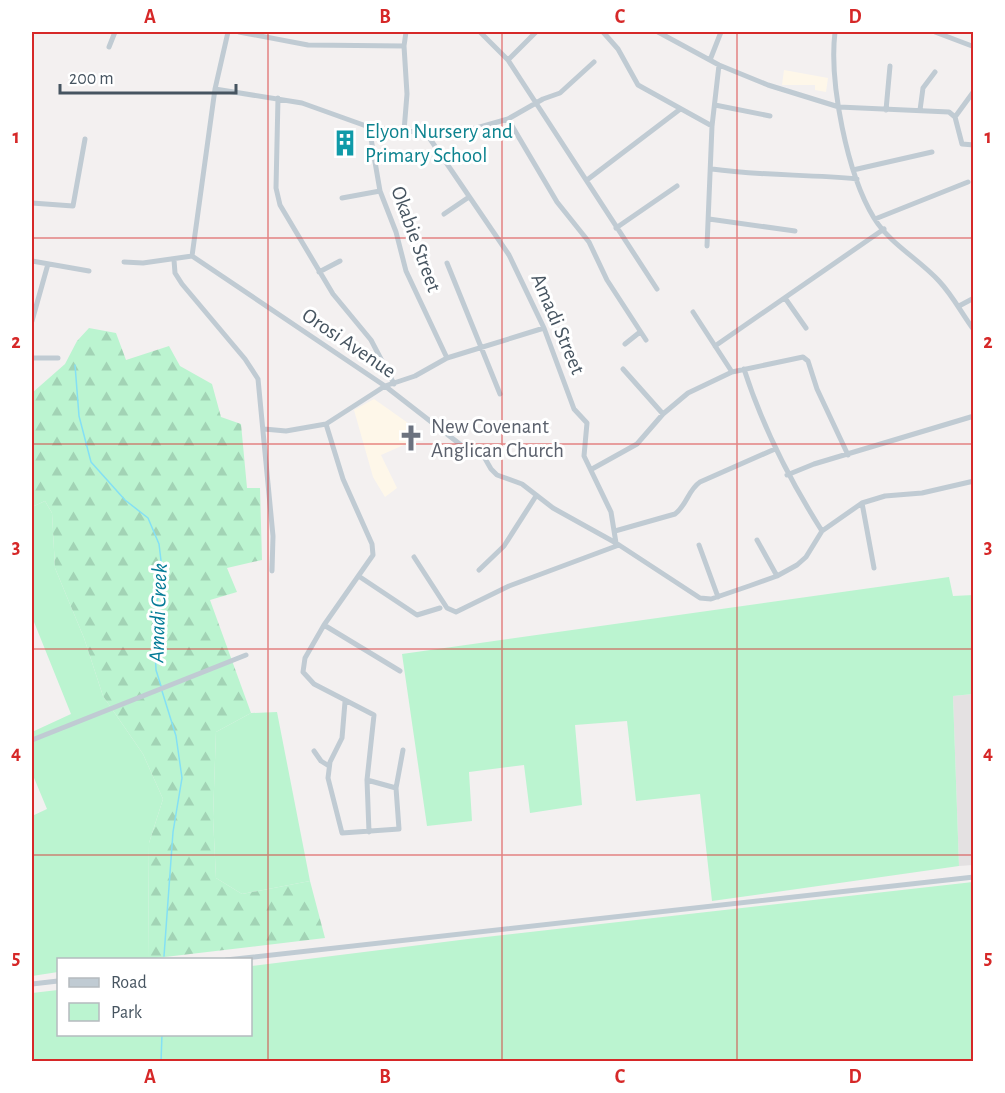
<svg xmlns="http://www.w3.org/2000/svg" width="1005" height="1093" viewBox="0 0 1005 1093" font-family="'Alegreya Sans',sans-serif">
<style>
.commercial{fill:#fef7e9}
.education{fill:#e4e1e2}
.green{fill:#bbf4d0}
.forest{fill:url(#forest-firs)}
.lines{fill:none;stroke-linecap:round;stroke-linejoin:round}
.stream{stroke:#84e0f5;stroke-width:1.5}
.minor{stroke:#c0cbd3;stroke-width:5}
.grid{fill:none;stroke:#d62828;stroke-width:1.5;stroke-opacity:0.55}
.labels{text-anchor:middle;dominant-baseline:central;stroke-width:6;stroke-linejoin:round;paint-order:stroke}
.culture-label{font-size:21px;fill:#0d838f;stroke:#fff;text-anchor:start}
.street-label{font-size:21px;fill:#465460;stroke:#fff}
.worship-label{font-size:21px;fill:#5b616d;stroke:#fff;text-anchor:start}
.water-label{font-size:22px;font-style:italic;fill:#037b97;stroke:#fff}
.neatline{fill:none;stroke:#d62828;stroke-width:2}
.grid-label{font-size:20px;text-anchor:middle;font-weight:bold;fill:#d62828}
</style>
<defs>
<pattern id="forest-firs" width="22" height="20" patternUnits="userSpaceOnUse" patternTransform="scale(1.5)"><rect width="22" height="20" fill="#bbf4d0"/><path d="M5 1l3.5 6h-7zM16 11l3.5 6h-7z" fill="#a2d3b5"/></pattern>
</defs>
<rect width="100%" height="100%" fill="#f3f0f0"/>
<path class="commercial" d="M 784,70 L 828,78 L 826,92 L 815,90 L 815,85 L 782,85 Z
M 374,399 L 408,423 L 406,444 L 381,455 L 397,488 L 385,497 L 373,477 L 354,410 Z"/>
<path class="education" d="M 973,694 L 973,865 L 959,866 L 953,696 Z"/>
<path class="green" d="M 45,501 L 52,513 L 55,568 L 84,638 L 103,696 L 143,754 L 163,799 L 149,843 L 148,959 L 58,960 L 58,972 L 32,976 L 32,816 L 47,809 L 32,773 L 32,732 L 71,714 L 32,617 L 32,507 Z
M 949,577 L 953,596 L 974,595 L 973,694 L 953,696 L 959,866 L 712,901 L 700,794 L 636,801 L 627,721 L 575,725 L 582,805 L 530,813 L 524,765 L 469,772 L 472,821 L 427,826 L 402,654 Z
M 277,712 L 310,881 L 242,894 L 216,878 L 213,817 L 216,732 L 251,713 Z
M 973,882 L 973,1061 L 32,1061 L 32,993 L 58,990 L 58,1034 L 250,1034 L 251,966 L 468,939 Z"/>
<path class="forest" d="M 89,328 L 116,333 L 126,360 L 169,346 L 180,366 L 212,384 L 221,417 L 241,424 L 247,488 L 260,488 L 262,560 L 227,568 L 237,592 L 210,600 L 251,713 L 216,732 L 213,817 L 216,878 L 242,894 L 310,881 L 325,938 L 148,959 L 149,843 L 163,799 L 143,754 L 103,696 L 84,638 L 55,568 L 52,513 L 45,501 L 32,507 L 32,393 L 65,364 L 77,341 Z"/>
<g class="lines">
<path class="stream" d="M 75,365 L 79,416 L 91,462 L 125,500 L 148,518 L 159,544 L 162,569 L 154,626 L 156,670 L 161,686
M 162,691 L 176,736 L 182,778 L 173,832 L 164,956
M 161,1062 L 162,1034"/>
<path class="minor" d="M 228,32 L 215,89 L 192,256 L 385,386 L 461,445 L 483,455 L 491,469 L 497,475 L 522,484 L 553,508 L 616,543 L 700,598 L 711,599 L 749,586 L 777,576 L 797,565 L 806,557 L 822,531 L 862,503 L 885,496 L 922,493 L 974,481
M 239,32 L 308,45 L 404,46
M 480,32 L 508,60 L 657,289
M 603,32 L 618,49 L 638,85 L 712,126
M 658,32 L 719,65 L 768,85 L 839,107 L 949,112 L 955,117 L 962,144 L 974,145
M 835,32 C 829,82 847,174 874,218 C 890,244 919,259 939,281 C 953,296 962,314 974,330
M 935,32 L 972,46
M 109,47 L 115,32
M 508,60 L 536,32
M 710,60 L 721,32
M 215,89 L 302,103 L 369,127 L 426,133 L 459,133 L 508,119 L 543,99 L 560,93 L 594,62
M 278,98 L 276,188 L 280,205 L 333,294 L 371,340 L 394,384
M 715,105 L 770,116
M 886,110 L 890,66
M 920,110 L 923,88 L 935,72
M 955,117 L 974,91
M 508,119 L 557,202 L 589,242 L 607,280 L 646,340
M 369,127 L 380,191 L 396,232 L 406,271 L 447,358
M 404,131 L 407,94 L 404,46 L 406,32
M 426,133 L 509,255 L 544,328 L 574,409 L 587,423 L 584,456 L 611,512 L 616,543
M 712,169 C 760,176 808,174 857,179
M 853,170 L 932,152
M 587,180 L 679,110
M 342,198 L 380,191
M 32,203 L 73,206 L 85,139
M 444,214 L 469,197
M 709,219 L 795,231
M 875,219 L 968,182
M 616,228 L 677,186
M 707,246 L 712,126 L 719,65
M 174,260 L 175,273 L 182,284 L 245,359 L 258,379 L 273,536 L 272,571
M 32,261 L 89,271
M 124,262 L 143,263 L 192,256
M 447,263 L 500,394
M 319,272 L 340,261
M 785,298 L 806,328
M 959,306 L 974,298
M 693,312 L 732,372
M 32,321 L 48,264
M 625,344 L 640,332
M 715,346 L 884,229
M 32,358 L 58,358
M 623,369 L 663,414
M 744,369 C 763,428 789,479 822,531
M 326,424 L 343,479 L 372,544 L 373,555 L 324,625 L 305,658 L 303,672 L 314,684 L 374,715 L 367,780 L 369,832
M 264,429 L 286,431 L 326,424 L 385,386 L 415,376 L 447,358 L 544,328
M 592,469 L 637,444 L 663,414 L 688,393 L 732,372 L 803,357 L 808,361 L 817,389 L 848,455
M 787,475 L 814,464 L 974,416
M 862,503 L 874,568
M 615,531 L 675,514 C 687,505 688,490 700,482 L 775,449
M 757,540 L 777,576
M 699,545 L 718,597
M 414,557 L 447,608 L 456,612 L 509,586 L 619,545
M 479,570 L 504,546 L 536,496
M 360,577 L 417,615 L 440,608
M 324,625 L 400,671
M 345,702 L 342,738 L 330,762 L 328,778 L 342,833 L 399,829 L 396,788 L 403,750
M 32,740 L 246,655
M 314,751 L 321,761 L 329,766
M 367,780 L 396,788
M 226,960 L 974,877
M 32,984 L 58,981"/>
</g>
<path class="grid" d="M 268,32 L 268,1062M 502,32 L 502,1062M 737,32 L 737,1062M 32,238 L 974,238M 32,444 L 974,444M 32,649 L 974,649M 32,855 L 974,855"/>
<defs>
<g id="building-bare" transform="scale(2.07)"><path d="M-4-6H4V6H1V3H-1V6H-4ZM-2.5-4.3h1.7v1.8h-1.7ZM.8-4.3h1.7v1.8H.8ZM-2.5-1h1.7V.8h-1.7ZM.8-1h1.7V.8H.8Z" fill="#0f9aa8" stroke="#fff" stroke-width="2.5" paint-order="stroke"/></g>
<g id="church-bare" transform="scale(2.07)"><path d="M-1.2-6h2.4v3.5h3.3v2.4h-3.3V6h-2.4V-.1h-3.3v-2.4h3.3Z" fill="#6b7280" stroke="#fff" stroke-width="2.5" paint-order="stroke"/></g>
</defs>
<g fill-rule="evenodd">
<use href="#building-bare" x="345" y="143"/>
<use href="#church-bare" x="411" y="438"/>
</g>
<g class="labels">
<g class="culture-label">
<text x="365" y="131">Elyon Nursery and<tspan x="365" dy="24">Primary School</tspan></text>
</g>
<g class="street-label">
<text transform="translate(416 239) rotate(70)">Okabie Street</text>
<text transform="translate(558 324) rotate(67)">Amadi Street</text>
<text transform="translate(349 343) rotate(34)">Orosi Avenue</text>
</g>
<g class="worship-label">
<text x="431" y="426">New Covenant<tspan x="431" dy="24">Anglican Church</tspan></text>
</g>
<g class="water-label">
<text transform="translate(158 613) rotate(-88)">Amadi Creek</text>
</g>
</g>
<rect width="1005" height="1093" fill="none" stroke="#ffffff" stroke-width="66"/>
<rect x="57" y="958" width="195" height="78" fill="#ffffff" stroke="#b5bbbf" stroke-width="1.5"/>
<rect x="69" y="978" width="30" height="9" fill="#c0cbd3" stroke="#b5bbbf" stroke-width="1.5"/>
<text x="111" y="988" font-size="18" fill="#465460">Road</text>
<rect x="69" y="1003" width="30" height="18" fill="#bbf4d0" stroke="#b5bbbf" stroke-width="1.5"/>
<text x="111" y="1018" font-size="18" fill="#465460">Park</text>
<path d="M60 84v9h176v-9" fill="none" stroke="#465460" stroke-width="3"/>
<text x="69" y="84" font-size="18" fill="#465460" stroke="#ffffff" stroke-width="4.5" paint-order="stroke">200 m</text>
<rect x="33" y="33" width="939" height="1027" class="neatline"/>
<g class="grid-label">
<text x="150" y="23">A</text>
<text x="385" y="23">B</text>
<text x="620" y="23">C</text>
<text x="855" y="23">D</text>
<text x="16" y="143">1</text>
<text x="988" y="143">1</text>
<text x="16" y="348">2</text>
<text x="988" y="348">2</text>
<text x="16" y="553">3</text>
<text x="988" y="553">3</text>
<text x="16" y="759">4</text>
<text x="988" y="759">4</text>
<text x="16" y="964">5</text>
<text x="988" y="964">5</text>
<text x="150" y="1083">A</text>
<text x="385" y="1083">B</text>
<text x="620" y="1083">C</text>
<text x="855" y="1083">D</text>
</g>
</svg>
